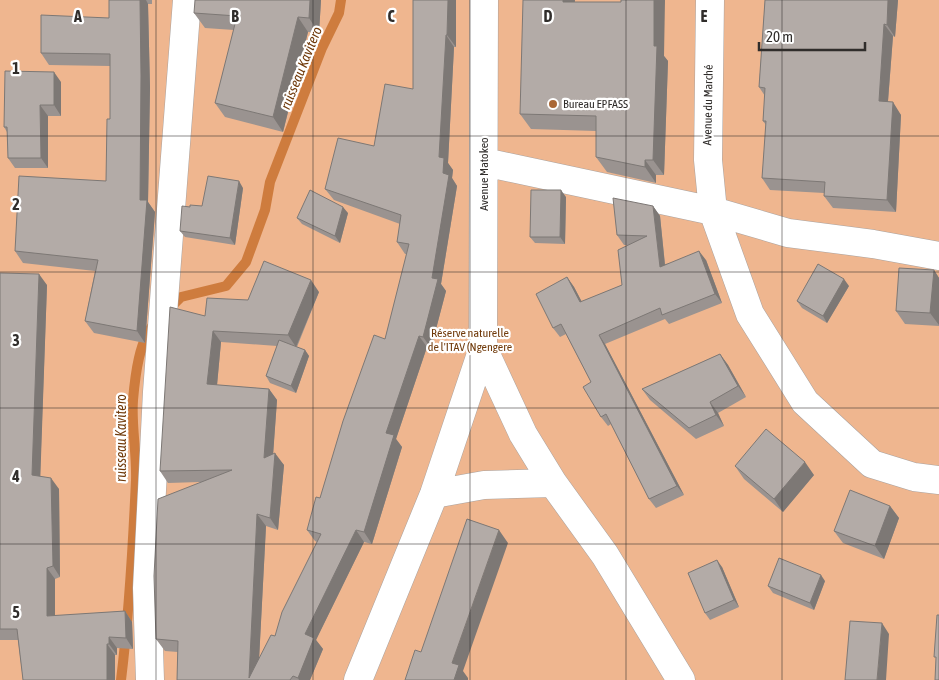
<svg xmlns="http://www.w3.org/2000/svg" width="939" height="680" viewBox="0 0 939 680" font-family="'Asap Condensed',sans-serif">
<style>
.green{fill:#efb68f}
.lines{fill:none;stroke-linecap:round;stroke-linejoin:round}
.stream{stroke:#ce7c3e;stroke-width:10}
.minor-casing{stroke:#aaa29e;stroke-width:29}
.minor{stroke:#fff;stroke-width:28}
.wall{fill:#9a9390}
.shaded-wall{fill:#7d7875}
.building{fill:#b3aba7;stroke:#7d7875}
.grid{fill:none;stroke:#302d2b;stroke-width:1;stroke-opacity:0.55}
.poi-dot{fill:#aa6735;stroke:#fff;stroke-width:2}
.labels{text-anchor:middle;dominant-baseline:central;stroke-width:4.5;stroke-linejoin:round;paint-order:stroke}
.poi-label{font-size:12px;fill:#302d2b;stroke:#fff;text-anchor:start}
.street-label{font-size:12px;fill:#302d2b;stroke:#fff}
.park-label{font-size:12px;fill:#6f3909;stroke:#fff}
.water-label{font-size:14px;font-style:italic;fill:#703a0b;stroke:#fff}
.grid-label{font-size:16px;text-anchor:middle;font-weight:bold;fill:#302d2b;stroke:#fff;stroke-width:4.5;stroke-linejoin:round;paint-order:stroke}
</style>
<rect width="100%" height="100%" fill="#eee6e1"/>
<path class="green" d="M 0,0 L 939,0 L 939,680 L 0,680 Z"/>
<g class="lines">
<path class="stream" d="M 170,308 L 181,297 L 226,286 L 246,262 L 265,210 L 270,182 L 322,48 L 339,13 L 341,0
M 121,680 C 129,614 133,547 136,480 C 137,453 131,426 133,400 C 135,377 139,338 156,322"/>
<g class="minor-casing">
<path id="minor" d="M 710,0 L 708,160 L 713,211 L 750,314 L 805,402 L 872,464 L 914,477 L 939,480
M 484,162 L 713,211 L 788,233 L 873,244 L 939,256
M 483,348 L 523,434 L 553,483 L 605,555 L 681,680
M 434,494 L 484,485 L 553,483
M 150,680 L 147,588 L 157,392 L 187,0
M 358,680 L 434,494 L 483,348 L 484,0"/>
</g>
<use href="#minor" class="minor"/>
</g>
<path class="wall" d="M 109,0 L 152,0 L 152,4 L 148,4 L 150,88 L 148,202 L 155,212 L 145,343 L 94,333 L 85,321 L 95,271 L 23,263 L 15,251 L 106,181 L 110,119 L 110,66 L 49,65 L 41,53 L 109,18 Z
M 321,0 L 319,33 L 308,32 L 283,132 L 225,117 L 215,103 L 234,30 L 205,28 L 194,13 Z
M 413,0 L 456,0 L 456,47 L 454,47 L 448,163 L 453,170 L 452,178 L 457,186 L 441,284 L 446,291 L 431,348 L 427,347 L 396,439 L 402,447 L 372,544 L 364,542 L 316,640 L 323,649 L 310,680 L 177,680 L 178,652 L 165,651 L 156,639 L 200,482 L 168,483 L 160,471 L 205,316 L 248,300 L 319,292 L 297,347 L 305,350 L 309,356 L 296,393 L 270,383 L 266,376 L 277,346 L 221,342 L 217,385 L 269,389 L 277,400 L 273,454 L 284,465 L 278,530 L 266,526 L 259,659 L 275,636 L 317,542 L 315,541 L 307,530 L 385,339 L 407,254 L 405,254 L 397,242 L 400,224 L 334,200 L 325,189 L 374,146 L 413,89 Z
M 765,0 L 898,0 L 895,37 L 893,36 L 888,102 L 901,115 L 896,212 L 833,208 L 824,196 L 824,193 L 770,190 L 762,178 L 766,125 L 763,121 L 765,96 L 759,87 Z
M 575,2 L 621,2 L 668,61 L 664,175 L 656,175 L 656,183 L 607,172 L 596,157 L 596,131 L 531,129 L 520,114 Z
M 61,82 L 61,116 L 48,116 L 48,168 L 15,168 L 8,158 L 7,132 L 4,127 Z
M 243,188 L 235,245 L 185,237 L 180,231 L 202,206 Z
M 566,197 L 565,244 L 535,243 L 530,237 Z
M 653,206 L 660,216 L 665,264 L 706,260 L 722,303 L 669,324 L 665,319 L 605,344 L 684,495 L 656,508 L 649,499 L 611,424 L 608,426 L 601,417 L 591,382 L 566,334 L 560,337 L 553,328 L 567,277 L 574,287 L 582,302 L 622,285 L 629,245 L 624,245 L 617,235 Z
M 348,213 L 340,243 L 302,224 L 297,218 Z
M 934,270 L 939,278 L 939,326 L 905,324 L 896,311 Z
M 0,273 L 47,285 L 40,476 L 59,489 L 60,577 L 55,579 L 55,616 L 125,611 L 132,622 L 133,649 L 117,648 L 117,655 L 115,655 L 115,680 L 23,680 L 18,640 L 0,640 Z
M 849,286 L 827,323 L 802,308 L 797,301 Z
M 720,354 L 728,365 L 746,397 L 718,413 L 724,426 L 696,439 L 650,400 L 642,389 Z
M 735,466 L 814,475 L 783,512 L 744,479 Z
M 890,506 L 899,518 L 884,559 L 843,543 L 834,531 Z
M 722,567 L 739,607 L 710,620 L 705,613 Z
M 825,581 L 814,610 L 773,593 L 768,586 Z"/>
<path class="shaded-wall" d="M 140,0 L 146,0 L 148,4 L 150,88 L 148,202 L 155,212 L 145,343 L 137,331 Z
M 310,0 L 321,0 L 319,33 L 309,18 Z
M 448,0 L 456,0 L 456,47 L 447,35 Z
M 563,0 L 575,0 L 574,17 L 563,2 Z
M 654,0 L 665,0 L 664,56 L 668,61 L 664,175 L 653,160 Z
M 888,0 L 898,0 L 895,37 L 887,25 Z
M 298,17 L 308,32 L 283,132 L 273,117 Z
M 884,24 L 893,36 L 887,113 L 879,101 Z
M 446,35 L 454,47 L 448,163 L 453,170 L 452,178 L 457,186 L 441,284 L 446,291 L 431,348 L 423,337 L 432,278 L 443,173 L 439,157 Z
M 54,72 L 61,82 L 61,116 L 54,105 Z
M 893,102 L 901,115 L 896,212 L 887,200 Z
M 40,105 L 48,116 L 48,168 L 41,158 Z
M 645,160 L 656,175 L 656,183 L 645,167 Z
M 239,181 L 243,188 L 235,245 L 230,238 Z
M 561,190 L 566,197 L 565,244 L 560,237 Z
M 653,206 L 660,216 L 666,276 L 660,267 Z
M 343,207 L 348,213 L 340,243 L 335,236 Z
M 699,251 L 706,260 L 722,303 L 715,294 Z
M 934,270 L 939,278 L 939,325 L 930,313 Z
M 39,274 L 47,285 L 40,486 L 32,475 Z
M 567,277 L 574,287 L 587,312 L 580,302 Z
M 844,279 L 849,286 L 827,323 L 823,316 Z
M 311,280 L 319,292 L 296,347 L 288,335 Z
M 213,331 L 221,342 L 216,396 L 207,384 Z
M 599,335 L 605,344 L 684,495 L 677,486 Z
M 419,336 L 427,347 L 396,439 L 402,447 L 372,544 L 364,532 L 386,433 Z
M 305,350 L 309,356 L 296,393 L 291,386 Z
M 720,354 L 728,365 L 746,397 L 738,386 Z
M 269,389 L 277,400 L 272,470 L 264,458 Z
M 710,402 L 718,413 L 724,426 L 716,415 Z
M 275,453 L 284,465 L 278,530 L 270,518 Z
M 805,462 L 814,475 L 783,512 L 774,499 Z
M 51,478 L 59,489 L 60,577 L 53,566 Z
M 890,506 L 899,518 L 884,559 L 875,546 Z
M 257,514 L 266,526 L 258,680 L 249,678 Z
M 356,530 L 364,542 L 316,640 L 323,649 L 310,680 L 299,680 L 298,678 L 305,634 Z
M 499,530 L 508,543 L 463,671 L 468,678 L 468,680 L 454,680 L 452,663 Z
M 717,560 L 722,567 L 739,607 L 734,600 Z
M 47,568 L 55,579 L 55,628 L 47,616 Z
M 821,575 L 825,581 L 814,610 L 810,603 Z
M 125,611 L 132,622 L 133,649 L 126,638 Z
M 882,623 L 889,634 L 886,680 L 877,680 Z
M 109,637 L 117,648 L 117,655 L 109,644 Z
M 107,644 L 115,655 L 115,680 L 107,680 Z"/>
<path class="building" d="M 109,0 L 140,0 L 141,76 L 140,200 L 147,200 L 137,331 L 85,321 L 98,260 L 15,251 L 19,176 L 106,181 L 107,119 L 110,119 L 110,54 L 41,53 L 41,15 L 109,18 Z
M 195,0 L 310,0 L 309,18 L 298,17 L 273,117 L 215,103 L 237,16 L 194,13 Z
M 413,0 L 448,0 L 447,35 L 446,35 L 439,157 L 444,158 L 443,173 L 449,175 L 432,278 L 438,279 L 423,337 L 419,336 L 386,433 L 394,435 L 364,532 L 356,530 L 305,634 L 314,638 L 298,678 L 293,676 L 290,680 L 177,680 L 178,641 L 156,639 L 154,576 L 158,499 L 232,470 L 160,471 L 170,307 L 205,316 L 207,298 L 248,300 L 264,261 L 311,280 L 288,335 L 213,331 L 207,384 L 269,389 L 264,458 L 275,453 L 270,518 L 257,514 L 249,678 L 271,635 L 275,636 L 282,612 L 321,534 L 307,530 L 316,497 L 320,498 L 343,421 L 374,335 L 385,339 L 409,244 L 397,242 L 401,215 L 325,189 L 338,138 L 374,146 L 385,84 L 413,89 Z
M 523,0 L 563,0 L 563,2 L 621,2 L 621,0 L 654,0 L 654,46 L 657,46 L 653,160 L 645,160 L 645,167 L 596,157 L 596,116 L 520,114 Z
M 765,0 L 888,0 L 887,25 L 884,24 L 879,101 L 893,102 L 887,200 L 824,196 L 825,182 L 762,178 L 766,121 L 763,121 L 765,88 L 759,87 Z
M 5,71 L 54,72 L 54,105 L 40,105 L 41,158 L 8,158 L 7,127 L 4,127 Z
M 208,176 L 239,181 L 230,238 L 180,231 L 182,206 L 190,207 L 190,205 L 202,206 Z
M 310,190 L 343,207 L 335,236 L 297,218 Z
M 531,190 L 561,190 L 560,237 L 530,237 Z
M 613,198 L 653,206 L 660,267 L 699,251 L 715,294 L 662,315 L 660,308 L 599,335 L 677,486 L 649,499 L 606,414 L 601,417 L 583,387 L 591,382 L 561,324 L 553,328 L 536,294 L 567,277 L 580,302 L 622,285 L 618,250 L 647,236 L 617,235 Z
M 818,264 L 844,279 L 823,316 L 797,301 Z
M 899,268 L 934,270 L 930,313 L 896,311 Z
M 0,273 L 39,274 L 32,475 L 51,478 L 53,566 L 47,568 L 47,616 L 125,611 L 126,638 L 109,637 L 109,644 L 107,644 L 107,680 L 23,680 L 17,629 L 0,629 Z
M 279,340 L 305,350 L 291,386 L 266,376 Z
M 720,354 L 738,386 L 710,402 L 716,415 L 689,428 L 642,389 Z
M 766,429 L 805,462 L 774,499 L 735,466 Z
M 850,490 L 890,506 L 875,546 L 834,531 Z
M 467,519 L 499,530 L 452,663 L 459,665 L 454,680 L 405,680 L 415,650 L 421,652 Z
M 779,558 L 821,575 L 810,603 L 768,586 Z
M 717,560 L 734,600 L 705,613 L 688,573 Z
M 937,615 L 939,615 L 939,680 L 935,680 L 936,657 L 934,657 Z
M 850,621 L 882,623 L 877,680 L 845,680 Z"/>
<path class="grid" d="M 156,0 L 156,680M 313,0 L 313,680M 470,0 L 470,680M 626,0 L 626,680M 782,0 L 782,680M 0,136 L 939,136M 0,272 L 939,272M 0,408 L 939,408M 0,544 L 939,544"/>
<circle class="poi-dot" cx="553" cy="104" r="5"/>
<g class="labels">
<g class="poi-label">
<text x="563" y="104">Bureau EPFASS</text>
</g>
<g class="street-label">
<text transform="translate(708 105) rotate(-89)">Avenue du Marché</text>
<text transform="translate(484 174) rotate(-90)">Avenue Matokeo</text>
</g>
<g class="park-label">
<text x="470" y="333">Réserve naturelle<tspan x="470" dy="14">de l'ITAV (Ngengere</tspan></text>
</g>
<g class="water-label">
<text transform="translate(301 68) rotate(-68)">ruisseau Kavitero</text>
<text transform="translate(121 438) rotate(-90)">ruisseau Kavitero</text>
</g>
</g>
<g class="grid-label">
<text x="78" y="22">A</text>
<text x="235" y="22">B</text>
<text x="391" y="22">C</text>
<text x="548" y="22">D</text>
<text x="704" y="22">E</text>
<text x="16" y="74">1</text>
<text x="16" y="210">2</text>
<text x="16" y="346">3</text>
<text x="16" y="482">4</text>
<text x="16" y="618">5</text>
</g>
<path d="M759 42v8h106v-8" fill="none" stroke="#302d2b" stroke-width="2.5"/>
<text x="766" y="42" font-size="15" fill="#302d2b" stroke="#ffffff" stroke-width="4" paint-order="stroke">20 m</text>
</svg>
